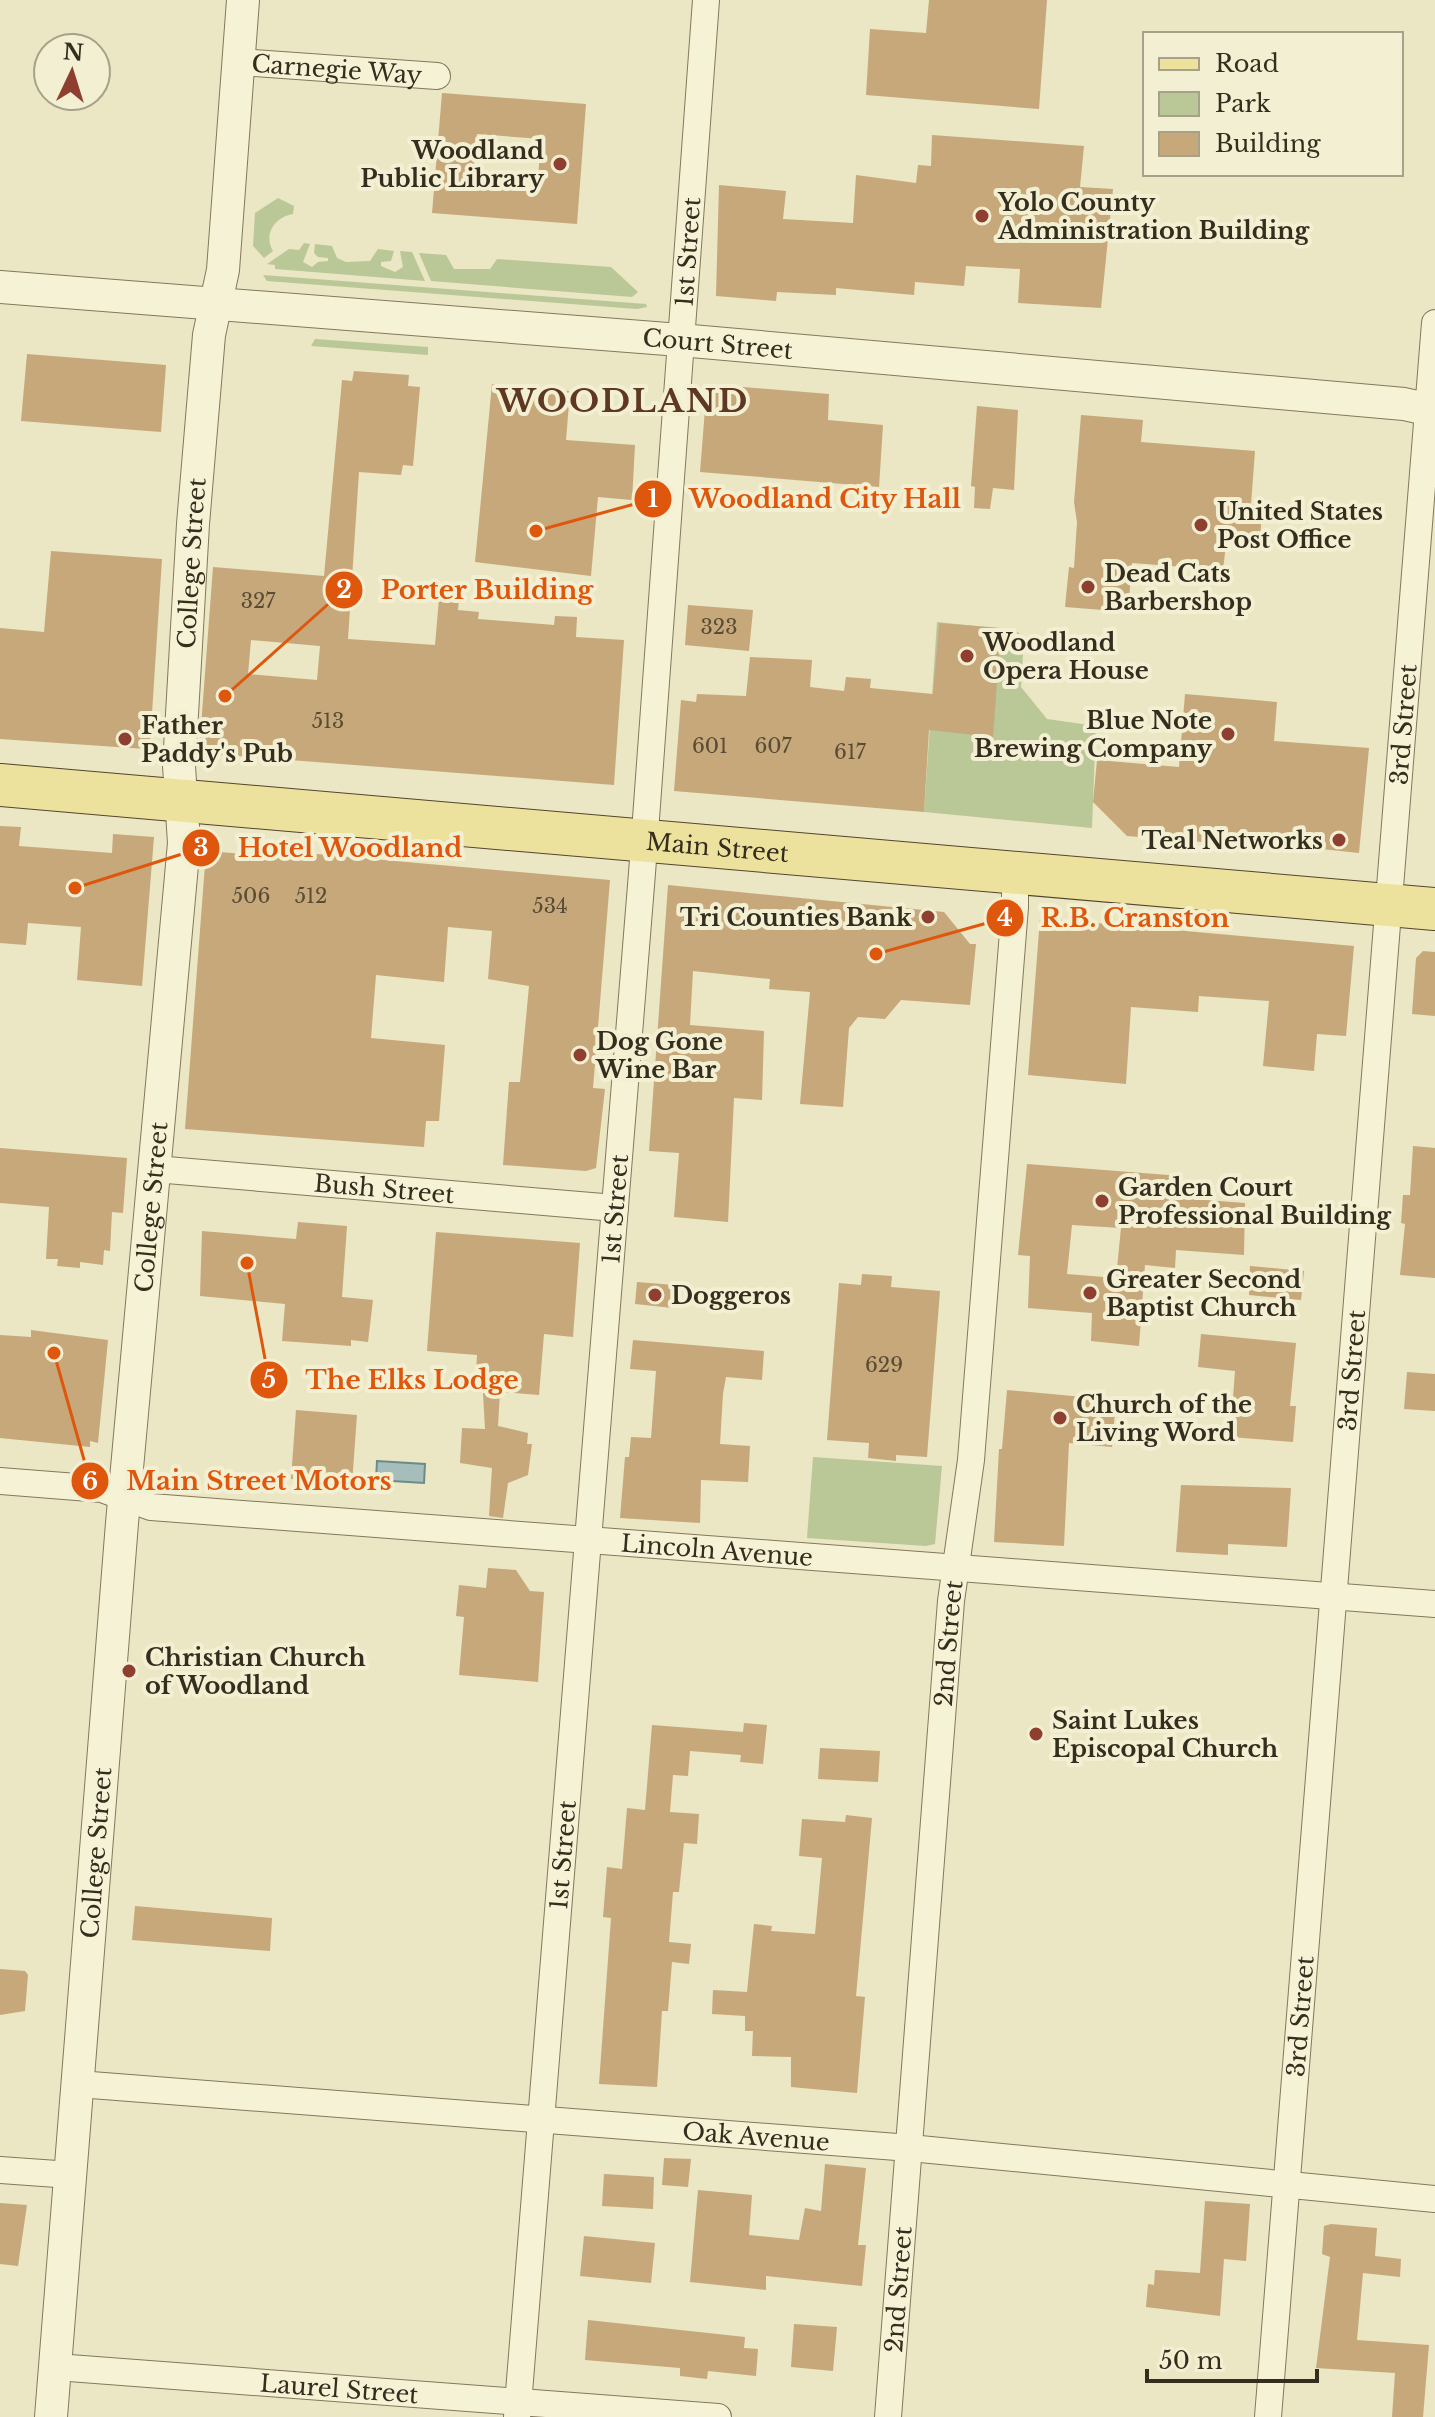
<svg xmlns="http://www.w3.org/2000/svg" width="1435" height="2417" viewBox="0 0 1435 2417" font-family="'Libre Baskerville',serif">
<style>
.green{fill:#bac898}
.water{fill:#a5bebb;stroke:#6d8b89;stroke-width:2}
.building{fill:#c6a87b;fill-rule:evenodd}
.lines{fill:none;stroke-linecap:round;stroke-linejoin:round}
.minor-casing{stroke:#84785b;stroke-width:28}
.tertiary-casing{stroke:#84785b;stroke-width:34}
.primary-casing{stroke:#52452f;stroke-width:44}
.minor{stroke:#f6f2d6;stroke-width:26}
.tertiary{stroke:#f6f2d6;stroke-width:32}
.primary{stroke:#ece19d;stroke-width:42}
.poi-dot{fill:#8f3f2f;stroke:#f3efd2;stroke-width:3}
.labels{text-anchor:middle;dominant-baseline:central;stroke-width:8;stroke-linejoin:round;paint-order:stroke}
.number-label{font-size:20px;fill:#594c35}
.street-label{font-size:24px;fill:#352d1e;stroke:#f3efd2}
.poi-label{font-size:24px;font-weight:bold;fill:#352d1e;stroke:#f3efd2;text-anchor:start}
.district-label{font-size:32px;font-weight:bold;letter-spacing:2px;fill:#5e3821;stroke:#f3efd2}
.leader{fill:none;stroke:#df570d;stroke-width:3}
.callout-dot{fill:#df570d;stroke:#f3efd2;stroke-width:3}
.mark-label{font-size:24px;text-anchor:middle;font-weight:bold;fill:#fff}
.callout-label{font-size:26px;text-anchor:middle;font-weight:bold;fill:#df570d;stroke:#f3efd2;stroke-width:8;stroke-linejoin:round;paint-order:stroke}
</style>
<rect width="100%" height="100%" fill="#ebe6c3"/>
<path class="green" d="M 278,198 L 294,206 L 293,214 C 275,217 263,234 273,251 L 264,258 L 253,246 L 255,213 Z
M 304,243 L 310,244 L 303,262 L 312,267 L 318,262 L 328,261 L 328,258 L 318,257 L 314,253 L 315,244 L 332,246 L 337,258 L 346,262 L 370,261 L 378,249 L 394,251 L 391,261 L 381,262 L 381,266 L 395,272 L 403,267 L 400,251 L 412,252 L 425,281 L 275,269 L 275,265 L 267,264 L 289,249 L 299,250 Z
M 419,253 L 446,255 L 454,269 L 490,269 L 497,259 L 611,267 L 638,292 L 632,297 L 431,281 Z
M 263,275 L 646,304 L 647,307 L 637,309 L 267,281 Z
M 315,339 L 428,347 L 428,355 L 311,346 Z
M 937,622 L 1015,630 L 1024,637 L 1021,687 L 1047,719 L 1096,726 L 1092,828 L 924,812 Z
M 813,1457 L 942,1466 L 935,1544 L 926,1546 L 807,1538 Z"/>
<path class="water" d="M 377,1461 L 425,1464 L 424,1483 L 376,1480 Z"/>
<path class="building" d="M 929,0 L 1047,0 L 1039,109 L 866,95 L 870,29 L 926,33 Z
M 442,93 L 586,104 L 577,224 L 432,213 ZM 477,134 L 541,139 L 537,191 L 472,185 Z
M 932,135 L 1084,146 L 1080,187 L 1113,189 L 1101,308 L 1018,303 L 1020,269 L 966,266 L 964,286 L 915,282 L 914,295 L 836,288 L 836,295 L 777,292 L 776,301 L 716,296 L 719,185 L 786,191 L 783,219 L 853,223 L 856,175 L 916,183 L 918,165 L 931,166 Z
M 27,354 L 166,365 L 161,432 L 21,421 Z
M 354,371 L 409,375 L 408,386 L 420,387 L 413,466 L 403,465 L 401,475 L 359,472 L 348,639 L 435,645 L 439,599 L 459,600 L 458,610 L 479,612 L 478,619 L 554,625 L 555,616 L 577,617 L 576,637 L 624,640 L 614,785 L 199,753 L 213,567 L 324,576 L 342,380 L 352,381 ZM 251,640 L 320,646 L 317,680 L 248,674 Z
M 492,384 L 570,391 L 566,440 L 635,445 L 632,500 L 598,497 L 591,576 L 475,562 Z
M 707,384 L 829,394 L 828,420 L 883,425 L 879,487 L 700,472 Z
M 977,406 L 1018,410 L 1014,490 L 993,488 L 990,509 L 974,508 L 975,487 L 971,486 Z
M 1081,415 L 1143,420 L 1141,442 L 1255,451 L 1251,504 L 1263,505 L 1259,547 L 1226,544 L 1223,570 L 1132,563 L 1128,612 L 1065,607 L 1069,567 L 1074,568 L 1077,522 L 1074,502 Z
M 51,551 L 162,559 L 150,744 L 146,749 L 0,739 L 0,628 L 44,632 Z
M 688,605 L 753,610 L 749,651 L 685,645 Z
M 939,623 L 1001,628 L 993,737 L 929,730 L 924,812 L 674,791 L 681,700 L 696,702 L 697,694 L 746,696 L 750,657 L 812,660 L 810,687 L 844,691 L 846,677 L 871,679 L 870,688 L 933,694 Z
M 1185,694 L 1277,702 L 1274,741 L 1369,748 L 1359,853 L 1266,843 L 1266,847 L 1127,836 L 1093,802 L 1097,760 L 1179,767 Z
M 0,826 L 21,827 L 19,846 L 112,853 L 113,834 L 154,837 L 142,986 L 77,980 L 81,927 L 28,923 L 26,945 L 0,943 Z
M 206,851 L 245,854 L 283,851 L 610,880 L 593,1088 L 605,1089 L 596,1168 L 586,1171 L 503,1165 L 509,1082 L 520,1082 L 529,986 L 488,979 L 492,931 L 448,927 L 444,982 L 376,975 L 371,1038 L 445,1045 L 439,1121 L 426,1121 L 424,1147 L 185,1129 Z
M 668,885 L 944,912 L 970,944 L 976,944 L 970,1005 L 901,1000 L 885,1019 L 858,1017 L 849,1028 L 843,1107 L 800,1104 L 810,992 L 769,989 L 770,979 L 693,971 L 690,1025 L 764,1031 L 762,1100 L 734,1098 L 728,1222 L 674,1217 L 679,1153 L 649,1151 Z
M 1040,918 L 1354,946 L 1346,1036 L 1317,1034 L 1314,1071 L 1263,1066 L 1269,1001 L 1199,996 L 1198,1012 L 1131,1007 L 1126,1084 L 1028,1075 Z
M 1423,951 L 1435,952 L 1435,1016 L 1412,1014 L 1416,958 Z
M 1413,1146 L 1435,1148 L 1435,1278 L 1400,1275 L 1405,1224 L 1401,1223 L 1403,1195 L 1410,1195 Z
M 0,1148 L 127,1158 L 123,1213 L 112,1212 L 110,1251 L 104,1250 L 103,1265 L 80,1262 L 80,1268 L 57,1266 L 58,1259 L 46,1259 L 49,1207 L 0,1203 Z
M 1027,1164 L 1181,1176 L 1180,1198 L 1245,1203 L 1244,1255 L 1176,1250 L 1175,1268 L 1145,1265 L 1139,1346 L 1091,1341 L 1092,1313 L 1028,1308 L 1030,1256 L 1018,1255 ZM 1072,1225 L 1121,1228 L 1116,1278 L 1067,1274 Z
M 298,1222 L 347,1226 L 342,1297 L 373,1300 L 368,1342 L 351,1340 L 351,1346 L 282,1341 L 285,1304 L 200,1296 L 202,1231 L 296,1239 Z
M 436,1232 L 580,1243 L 573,1337 L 544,1334 L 539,1395 L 500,1392 L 498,1426 L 528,1433 L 527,1444 L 532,1444 L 528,1475 L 508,1483 L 503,1518 L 489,1516 L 492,1468 L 460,1463 L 462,1428 L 485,1429 L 483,1393 L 475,1393 L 477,1355 L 427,1351 Z
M 1250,1266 L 1304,1271 L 1301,1300 L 1249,1295 Z
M 862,1274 L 892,1276 L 891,1287 L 940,1291 L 927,1457 L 896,1455 L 896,1461 L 868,1458 L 869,1443 L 827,1440 L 839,1283 L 861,1285 Z
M 637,1282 L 674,1285 L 673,1308 L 635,1304 Z
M 31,1330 L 108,1340 L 98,1443 L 90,1441 L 90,1447 L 0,1438 L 0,1335 L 31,1337 Z
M 1201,1334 L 1296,1343 L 1290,1406 L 1296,1406 L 1293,1442 L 1230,1437 L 1235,1371 L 1198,1367 Z
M 633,1340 L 764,1351 L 762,1380 L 726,1377 L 723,1394 L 720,1444 L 750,1446 L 748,1482 L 701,1480 L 700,1523 L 620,1518 L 625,1457 L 629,1457 L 631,1437 L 651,1438 L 656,1371 L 630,1369 Z
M 1407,1372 L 1435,1374 L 1435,1411 L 1404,1409 Z
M 1007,1390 L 1116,1400 L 1112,1447 L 1069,1443 L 1064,1546 L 994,1542 L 999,1449 L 1002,1449 Z
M 296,1410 L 357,1415 L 352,1484 L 291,1479 Z
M 1181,1485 L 1291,1488 L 1287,1547 L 1228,1544 L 1228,1555 L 1176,1552 Z
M 488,1568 L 516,1570 L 530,1591 L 544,1592 L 538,1682 L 459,1675 L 464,1617 L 456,1616 L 459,1585 L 486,1588 Z
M 744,1723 L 767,1725 L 763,1764 L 740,1762 L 741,1755 L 690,1751 L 688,1776 L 673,1775 L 670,1812 L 699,1814 L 697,1844 L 684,1843 L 679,1892 L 673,1892 L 669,1942 L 691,1944 L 689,1964 L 672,1962 L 668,2011 L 662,2011 L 657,2087 L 599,2084 L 611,1918 L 603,1917 L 607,1867 L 622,1869 L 627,1808 L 645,1810 L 652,1725 L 743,1732 Z
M 820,1748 L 880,1751 L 878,1782 L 818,1779 Z
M 846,1815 L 872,1818 L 856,1996 L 865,1997 L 857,2093 L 791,2087 L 791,2057 L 752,2056 L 753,2031 L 745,2031 L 745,2016 L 712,2014 L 713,1990 L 747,1992 L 754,1924 L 772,1926 L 771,1931 L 815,1934 L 822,1858 L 799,1856 L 802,1819 L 845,1822 Z
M 135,1906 L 272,1918 L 270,1951 L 132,1940 Z
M 0,1969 L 25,1971 L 28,1975 L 25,2011 L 0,2015 Z
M 664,2158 L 691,2159 L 688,2187 L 662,2185 Z
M 825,2164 L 866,2168 L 858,2245 L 866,2245 L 862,2286 L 766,2276 L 766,2290 L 690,2282 L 698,2190 L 752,2195 L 749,2235 L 799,2240 L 805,2208 L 821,2211 Z
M 604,2174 L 654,2177 L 653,2209 L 602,2206 Z
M 1205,2201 L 1250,2204 L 1246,2261 L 1224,2259 L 1220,2316 L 1146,2307 L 1148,2284 L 1154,2285 L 1155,2270 L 1200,2273 Z
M 0,2203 L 27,2205 L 18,2266 L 0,2264 Z
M 1331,2224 L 1377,2228 L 1375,2256 L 1401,2259 L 1400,2277 L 1363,2273 L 1357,2340 L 1429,2345 L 1423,2417 L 1392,2417 L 1395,2373 L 1316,2368 L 1330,2257 L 1322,2254 L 1324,2226 Z
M 584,2236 L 655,2243 L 651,2283 L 580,2276 Z
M 588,2320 L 745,2337 L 744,2348 L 758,2349 L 756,2376 L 708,2371 L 707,2379 L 680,2376 L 680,2368 L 585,2360 Z
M 794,2324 L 837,2327 L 833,2371 L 791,2367 Z"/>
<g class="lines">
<g class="minor-casing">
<g id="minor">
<path id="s1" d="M 239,62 L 437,76"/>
<path id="s2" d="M 155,1169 L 615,1208"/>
<path id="s3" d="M 0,1481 L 102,1489 L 151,1507 L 1435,1604"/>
<path id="s4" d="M 78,2084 L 910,2148 L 1435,2199"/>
<path d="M 0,2170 L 71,2175"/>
<path id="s5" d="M 56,2367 L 718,2417"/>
<path id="s6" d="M 517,2417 L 642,873 L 706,0"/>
<path id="s7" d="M 888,2417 L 951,1601 L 971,1460 L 1015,907 L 1015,872"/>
<path id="s8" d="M 1268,2417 L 1435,323"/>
</g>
</g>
<g class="tertiary-casing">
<g id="tertiary">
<path id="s9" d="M 0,287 L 680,340 L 1404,404 L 1435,411"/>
<path id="s10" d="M 51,2417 L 122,1523 L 184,843 L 179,766 L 193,524 L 209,335 L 223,270 L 243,0"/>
</g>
</g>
<g class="primary-casing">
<g id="primary">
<path id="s11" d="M 0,785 L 1435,909"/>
</g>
</g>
<use href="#minor" class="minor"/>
<use href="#tertiary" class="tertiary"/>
<use href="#primary" class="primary"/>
</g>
<g class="poi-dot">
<circle cx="560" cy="164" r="8"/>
<circle cx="982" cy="216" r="8"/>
<circle cx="1201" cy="525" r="8"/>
<circle cx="1088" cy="587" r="8"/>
<circle cx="967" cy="656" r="8"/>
<circle cx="1228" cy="734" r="8"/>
<circle cx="125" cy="739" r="8"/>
<circle cx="1339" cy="840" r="8"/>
<circle cx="928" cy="917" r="8"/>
<circle cx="580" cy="1055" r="8"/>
<circle cx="1102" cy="1201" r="8"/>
<circle cx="1090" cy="1293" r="8"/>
<circle cx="655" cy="1295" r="8"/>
<circle cx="1060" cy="1418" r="8"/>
<circle cx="129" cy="1671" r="8"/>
<circle cx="1036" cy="1734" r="8"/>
</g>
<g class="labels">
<g class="number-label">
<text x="258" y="601">327</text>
<text x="719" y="627">323</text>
<text x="328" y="721">513</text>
<text x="710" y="746">601</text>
<text x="773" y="746">607</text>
<text x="850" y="752">617</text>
<text x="251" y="896">506</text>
<text x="311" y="896">512</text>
<text x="550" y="906">534</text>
<text x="884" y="1365">629</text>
</g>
<g class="street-label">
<text stroke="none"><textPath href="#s1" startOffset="98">Carnegie Way</textPath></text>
<text stroke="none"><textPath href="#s6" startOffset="2172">1st Street</textPath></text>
<text stroke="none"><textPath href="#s9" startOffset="720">Court Street</textPath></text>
<text stroke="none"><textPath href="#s10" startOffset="1860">College Street</textPath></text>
<text stroke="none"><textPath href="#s8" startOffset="1698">3rd Street</textPath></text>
<text stroke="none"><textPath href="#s11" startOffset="720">Main Street</textPath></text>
<text stroke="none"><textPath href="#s2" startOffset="230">Bush Street</textPath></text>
<text stroke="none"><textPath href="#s10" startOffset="1214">College Street</textPath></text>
<text stroke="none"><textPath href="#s6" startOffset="1212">1st Street</textPath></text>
<text stroke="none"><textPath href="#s8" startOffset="1050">3rd Street</textPath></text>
<text stroke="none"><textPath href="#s3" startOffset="722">Lincoln Avenue</textPath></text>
<text stroke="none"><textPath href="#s7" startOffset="776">2nd Street</textPath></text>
<text stroke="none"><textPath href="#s10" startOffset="566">College Street</textPath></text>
<text stroke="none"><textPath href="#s6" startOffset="564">1st Street</textPath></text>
<text stroke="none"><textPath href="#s8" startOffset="402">3rd Street</textPath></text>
<text stroke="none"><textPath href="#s4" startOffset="680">Oak Avenue</textPath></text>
<text stroke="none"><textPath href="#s7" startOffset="128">2nd Street</textPath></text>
<text stroke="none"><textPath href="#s5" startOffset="284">Laurel Street</textPath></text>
</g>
<g class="poi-label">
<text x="544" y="150" text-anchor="end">Woodland<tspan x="544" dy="28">Public Library</tspan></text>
<text x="998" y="202">Yolo County<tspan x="998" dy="28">Administration Building</tspan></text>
<text x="1217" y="511">United States<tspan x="1217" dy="28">Post Office</tspan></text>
<text x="1104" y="573">Dead Cats<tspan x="1104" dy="28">Barbershop</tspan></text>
<text x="983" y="642">Woodland<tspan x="983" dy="28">Opera House</tspan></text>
<text x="1212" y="720" text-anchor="end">Blue Note<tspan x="1212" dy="28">Brewing Company</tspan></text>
<text x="141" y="725">Father<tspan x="141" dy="28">Paddy's Pub</tspan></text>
<text x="1323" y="840" text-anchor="end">Teal Networks</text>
<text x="912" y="917" text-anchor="end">Tri Counties Bank</text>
<text x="596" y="1041">Dog Gone<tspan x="596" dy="28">Wine Bar</tspan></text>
<text x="1118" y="1187">Garden Court<tspan x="1118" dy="28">Professional Building</tspan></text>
<text x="1106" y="1279">Greater Second<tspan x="1106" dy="28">Baptist Church</tspan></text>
<text x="671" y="1295">Doggeros</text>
<text x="1076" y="1404">Church of the<tspan x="1076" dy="28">Living Word</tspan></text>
<text x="145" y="1657">Christian Church<tspan x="145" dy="28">of Woodland</tspan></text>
<text x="1052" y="1720">Saint Lukes<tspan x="1052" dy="28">Episcopal Church</tspan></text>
</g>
<g class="district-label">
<text x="623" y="401">WOODLAND</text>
</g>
</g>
<path class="leader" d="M536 531L653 499M225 696L344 590M75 888L201 848M876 954L1005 918M247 1263L269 1380M54 1353L90 1481"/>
<g class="callout-dot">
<circle cx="536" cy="531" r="8"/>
<circle cx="225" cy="696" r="8"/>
<circle cx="75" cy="888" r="8"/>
<circle cx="876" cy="954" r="8"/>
<circle cx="247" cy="1263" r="8"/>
<circle cx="54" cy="1353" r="8"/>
<circle cx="653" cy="499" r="20"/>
<circle cx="344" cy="590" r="20"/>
<circle cx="201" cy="848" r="20"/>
<circle cx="1005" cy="918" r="20"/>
<circle cx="269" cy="1380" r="20"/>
<circle cx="90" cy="1481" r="20"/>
</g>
<g class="mark-label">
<text x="653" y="507">1</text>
<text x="344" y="598">2</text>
<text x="201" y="856">3</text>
<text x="1005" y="926">4</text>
<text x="269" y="1388">5</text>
<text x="90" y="1490">6</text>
</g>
<g class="callout-label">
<text x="825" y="508">Woodland City Hall</text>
<text x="487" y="599">Porter Building</text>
<text x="350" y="857">Hotel Woodland</text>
<text x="1135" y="927">R.B. Cranston</text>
<text x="412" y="1389">The Elks Lodge</text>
<text x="259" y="1490">Main Street Motors</text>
</g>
<rect x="1143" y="32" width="260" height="144" fill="#f3efd2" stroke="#a7a18a" stroke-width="2"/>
<rect x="1159" y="58" width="40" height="12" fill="#ece19d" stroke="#a7a18a" stroke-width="2"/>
<text x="1215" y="72" font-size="24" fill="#352d1e">Road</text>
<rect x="1159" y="92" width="40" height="24" fill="#bac898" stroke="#a7a18a" stroke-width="2"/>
<text x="1215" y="112" font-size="24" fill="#352d1e">Park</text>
<rect x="1159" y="132" width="40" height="24" fill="#c6a87b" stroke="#a7a18a" stroke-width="2"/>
<text x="1215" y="152" font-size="24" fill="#352d1e">Building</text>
<g transform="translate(72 72) rotate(4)"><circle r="38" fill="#f3efd2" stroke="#a7a18a" stroke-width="2"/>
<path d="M0-6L14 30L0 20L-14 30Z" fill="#8f3f2f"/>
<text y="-12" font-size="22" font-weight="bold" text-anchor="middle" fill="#352d1e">N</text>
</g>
<path d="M1147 2369v12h170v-12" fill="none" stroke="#352d1e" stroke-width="4"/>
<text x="1159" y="2369" font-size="24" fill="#352d1e" stroke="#f3efd2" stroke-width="6" paint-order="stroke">50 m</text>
</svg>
